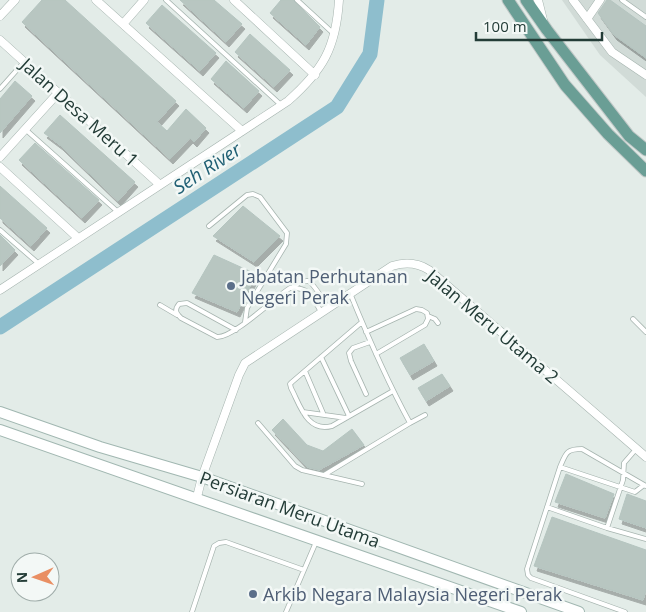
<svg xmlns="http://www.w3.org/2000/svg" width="646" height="612" viewBox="0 0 646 612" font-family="'Open Sans',sans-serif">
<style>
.built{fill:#d1dbd7}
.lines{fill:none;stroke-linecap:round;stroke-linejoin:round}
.river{stroke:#8ebecd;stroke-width:15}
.building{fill:#b8c6c1;stroke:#b5c5c0;filter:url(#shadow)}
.lane-casing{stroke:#a6b4af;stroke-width:5.5}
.street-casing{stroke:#a6b4af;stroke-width:9}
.secondary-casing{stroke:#a1b7b1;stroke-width:12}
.primary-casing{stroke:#c1c8c7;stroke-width:13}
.lane{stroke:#fff;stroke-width:4}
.street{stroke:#fff;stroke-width:8}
.secondary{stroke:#fff;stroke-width:10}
.primary{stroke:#6a9e95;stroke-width:11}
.service-dot{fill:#5c6f8a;stroke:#f3f8f6;stroke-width:2}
.labels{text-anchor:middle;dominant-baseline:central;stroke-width:5;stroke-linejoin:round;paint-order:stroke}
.street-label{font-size:18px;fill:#233c37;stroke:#f3f8f6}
.service-label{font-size:18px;fill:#4e5e75;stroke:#f3f8f6;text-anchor:start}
.water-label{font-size:19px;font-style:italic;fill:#216074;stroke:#f3f8f6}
</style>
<defs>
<filter id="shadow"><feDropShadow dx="3" dy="5" stdDeviation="0" flood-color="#0004"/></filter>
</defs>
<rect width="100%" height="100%" fill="#e3ece8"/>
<path class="built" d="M 562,0 L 646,0 L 646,97 L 600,55 Z"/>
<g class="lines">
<path class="river" d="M 0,327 L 337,107 L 370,54 L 377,0"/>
</g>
<path class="building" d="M 42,0 L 65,0 L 176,101 L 157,122 L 167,131 L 186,109 L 206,128 L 194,142 L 190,138 L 170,159 L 22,22 Z
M 180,0 L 214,0 L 242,24 L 226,42 Z
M 281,0 L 293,0 L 320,27 L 306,45 L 270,13 Z
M 607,0 L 610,0 L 646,26 L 646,58 L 614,35 L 598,13 Z
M 162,5 L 216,53 L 200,71 L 146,23 Z
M 250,34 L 290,70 L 274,87 L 235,52 Z
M 226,61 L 259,91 L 244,108 L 211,79 Z
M 15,81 L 32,96 L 0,133 L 0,99 Z
M 60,115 L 135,182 L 118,201 L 60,145 L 44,133 Z
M 35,143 L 99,200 L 82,218 L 19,160 Z
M 0,186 L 47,228 L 31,246 L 0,218 Z
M 243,206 L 280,236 L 254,262 L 213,236 Z
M 0,235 L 15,250 L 0,266 Z
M 214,255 L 256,274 L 237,312 L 192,293 Z
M 424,344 L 434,361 L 410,375 L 400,358 Z
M 442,374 L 450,386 L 426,401 L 418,388 Z
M 283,419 L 307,445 L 323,451 L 352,429 L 364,445 L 319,470 L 307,467 L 272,430 Z
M 566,474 L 614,494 L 605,518 L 555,502 Z
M 627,494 L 646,501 L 646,528 L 619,519 Z
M 552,517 L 646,550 L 646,590 L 643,600 L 534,566 Z"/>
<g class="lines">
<g class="lane-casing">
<path id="lane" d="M 166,0 L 281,105
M 297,0 L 334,34
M 622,0 L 646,17
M 0,89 L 24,62
M 25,129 L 118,212
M 209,226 L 247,195 L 253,194 L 260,197 L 287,233 L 286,244 L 247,308 L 245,322
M 0,230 L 39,264
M 293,287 C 297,284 302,280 308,281 C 314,283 324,302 328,308
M 160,305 L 177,315
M 428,316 L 435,319 L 438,323
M 633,319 L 646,332
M 362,322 L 292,382 L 290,384 L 291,388 C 300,405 307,433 332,426 L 393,391
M 236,330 L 187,303 L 179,304 C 174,310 176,313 181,318 L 217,337 C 233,338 273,299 290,288 C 310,287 312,296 321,312
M 366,332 L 416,309 L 422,310 L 427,313 L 428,319 L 425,325 L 376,354
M 321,357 L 349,416
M 305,371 L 323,413
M 366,394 L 351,361 L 349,353 L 353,348 L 370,342
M 303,412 L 346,418
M 258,423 L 295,466 L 302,470 L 362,484
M 410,423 L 425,415
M 560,467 L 635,492 L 644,485
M 324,475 L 410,423 C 387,381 368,337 350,293
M 547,507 L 607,528 L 646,539
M 607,528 L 623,480 L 624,463 L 637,448
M 192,612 L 214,546 L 219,543 L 226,542 L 304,570
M 286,612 L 316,542
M 625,612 L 531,578 L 528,575 L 527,569 L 560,467 C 566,453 566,449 582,449 L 646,486"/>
</g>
<g class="street-casing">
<path id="street" d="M 96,0 L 242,131
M 234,0 L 315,75
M 538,0 L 543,20
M 573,0 L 612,52 L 646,75
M 0,16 L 15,0
M 587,19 L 600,0
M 123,24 L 144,0
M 0,40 L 159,184
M 0,157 L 58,93
M 0,167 L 78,238
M 0,290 L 288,101 C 323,70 336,48 339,0
M 197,497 L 202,477 L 239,375 L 245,363 L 392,266 C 405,262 418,263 429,270 L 646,457"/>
</g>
<g class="secondary-casing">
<path id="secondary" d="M 0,412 L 100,447 L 202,477 L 579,612
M 0,430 L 521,612"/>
</g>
<g class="primary-casing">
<path id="primary" d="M 508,0 L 565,85 L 608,134 L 646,171
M 526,0 L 547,30 L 629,136 L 646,150"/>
</g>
<use href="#lane" class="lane"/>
<use href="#street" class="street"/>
<use href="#secondary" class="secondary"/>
<use href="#primary" class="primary"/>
</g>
<g class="service-dot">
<circle cx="231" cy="286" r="5"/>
<circle cx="253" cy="594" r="5"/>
</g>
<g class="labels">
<g class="street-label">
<text transform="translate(80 112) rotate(42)">Jalan Desa Meru 1</text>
<text transform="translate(493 326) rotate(40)">Jalan Meru Utama 2</text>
<text transform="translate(290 509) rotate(20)">Persiaran Meru Utama</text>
</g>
<g class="service-label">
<text x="241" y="276">Jabatan Perhutanan<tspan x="241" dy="21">Negeri Perak</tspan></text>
<text x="263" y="594">Arkib Negara Malaysia Negeri Perak</text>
</g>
<g class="water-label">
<text transform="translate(207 168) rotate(-33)">Seh River</text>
</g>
</g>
<g transform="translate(35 577) rotate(268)"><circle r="24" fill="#f3f8f6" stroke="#a0adaa"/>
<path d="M0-4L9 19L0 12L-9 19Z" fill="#e98f63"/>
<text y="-8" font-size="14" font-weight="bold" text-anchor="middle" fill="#233c37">N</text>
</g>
<path d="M476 32v8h126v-8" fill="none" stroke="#233c37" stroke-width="2.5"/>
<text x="483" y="32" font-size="15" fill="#233c37" stroke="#f3f8f6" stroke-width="4" paint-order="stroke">100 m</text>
</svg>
